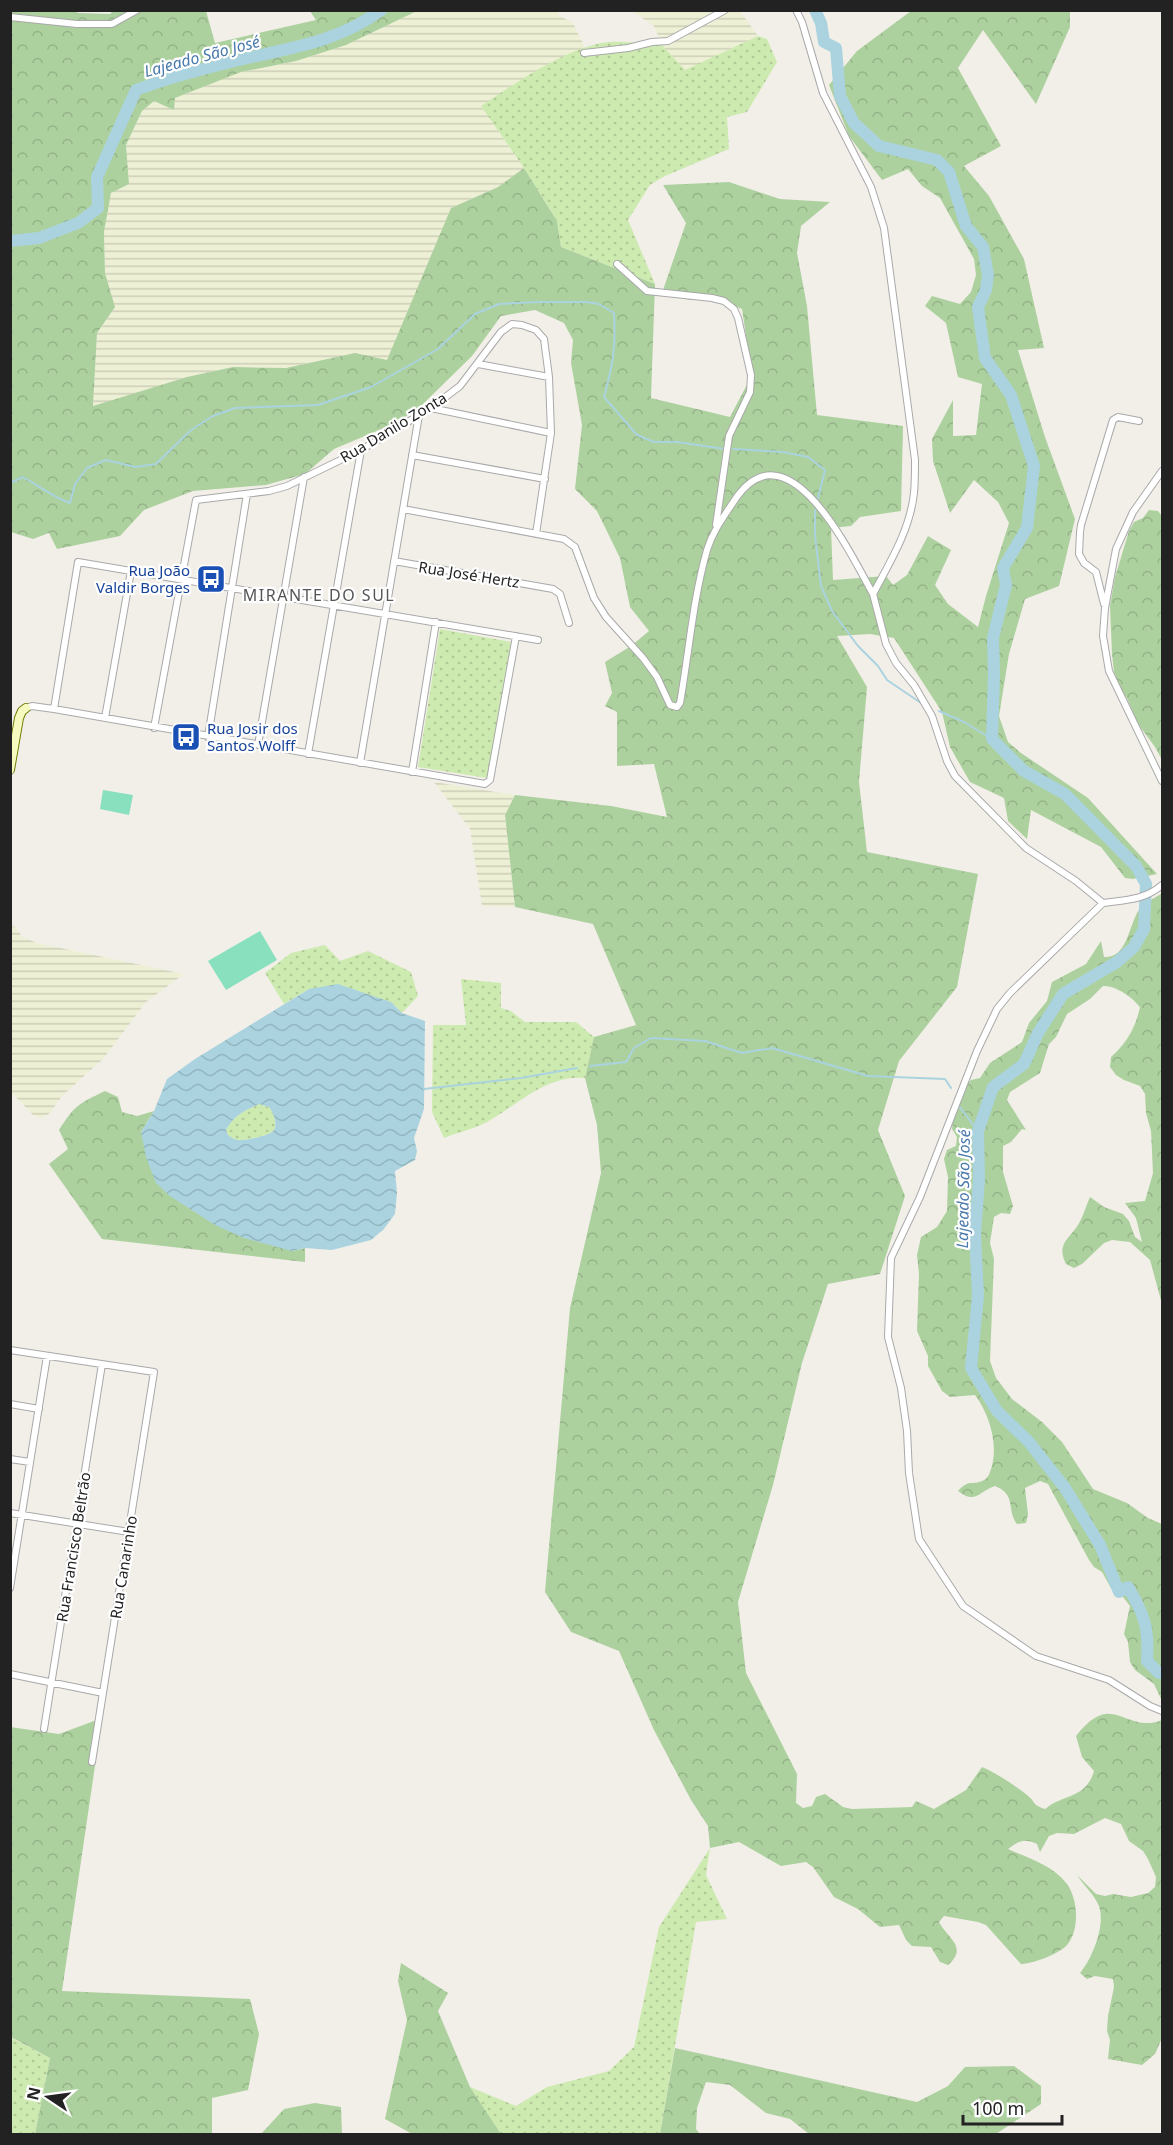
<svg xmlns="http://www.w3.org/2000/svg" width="1173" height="2145" viewBox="0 0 1173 2145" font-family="'Noto Sans',sans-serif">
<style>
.farmland{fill:url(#farmland-rules)}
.grass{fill:url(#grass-dots)}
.forest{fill:url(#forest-crowns)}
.pitch{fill:#88e0be}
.water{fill:url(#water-waves);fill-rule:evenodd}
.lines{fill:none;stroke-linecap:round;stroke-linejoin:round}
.stream{stroke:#aad3df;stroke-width:2}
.river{stroke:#aad3df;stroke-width:12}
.street-casing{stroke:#a9a9a9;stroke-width:8}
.secondary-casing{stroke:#707d05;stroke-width:10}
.street{stroke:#fff;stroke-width:6}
.secondary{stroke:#f7fabf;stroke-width:8}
.labels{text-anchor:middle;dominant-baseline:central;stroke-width:4.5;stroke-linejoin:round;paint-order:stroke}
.street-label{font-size:15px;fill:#222;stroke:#fff}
.transit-label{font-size:15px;fill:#164399;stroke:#fff;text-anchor:end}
.water-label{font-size:16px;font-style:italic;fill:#4a7aab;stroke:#fff}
.neighbourhood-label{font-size:16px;letter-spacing:1.5px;fill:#555;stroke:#fff}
</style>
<defs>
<pattern id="farmland-rules" width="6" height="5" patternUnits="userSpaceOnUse" patternTransform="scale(1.5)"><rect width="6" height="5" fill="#eef0d5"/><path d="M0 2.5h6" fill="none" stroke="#ccceb7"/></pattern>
<pattern id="grass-dots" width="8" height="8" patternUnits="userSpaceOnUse" patternTransform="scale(1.5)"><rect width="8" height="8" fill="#cdebb0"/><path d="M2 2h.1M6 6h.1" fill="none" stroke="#b0c997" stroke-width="1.8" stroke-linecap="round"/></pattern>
<pattern id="forest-crowns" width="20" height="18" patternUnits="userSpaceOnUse" patternTransform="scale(1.5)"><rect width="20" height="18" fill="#add19e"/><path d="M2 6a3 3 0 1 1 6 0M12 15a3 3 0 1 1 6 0" fill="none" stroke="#95b388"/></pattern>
<pattern id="water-waves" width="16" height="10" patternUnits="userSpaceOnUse" patternTransform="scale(1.5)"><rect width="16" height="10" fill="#aad3df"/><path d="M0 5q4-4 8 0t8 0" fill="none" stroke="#92b5bf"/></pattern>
</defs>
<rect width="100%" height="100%" fill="#f2efe9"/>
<path class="farmland" d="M 417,11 L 557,11 L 560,16 L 573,23 L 585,48 L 566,56 L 481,106 L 524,168 L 498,187 L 451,208 L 387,361 L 355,353 L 286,368 L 233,367 L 187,377 L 93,407 L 97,333 L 115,307 L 105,273 L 104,232 L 111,192 L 129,184 L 126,145 L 142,111 L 154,101 L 174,110 L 175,98 L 241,72 L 296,61 L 346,45 Z
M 632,11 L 740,11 L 758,36 L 685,71 L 662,45 L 654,26 Z
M 434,782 L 515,795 L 505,815 L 515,907 L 482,906 L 470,829 Z
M 11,926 L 16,927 L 22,937 L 37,943 L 184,974 L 146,1002 L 103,1059 L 62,1096 L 50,1113 L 42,1118 L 34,1116 L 11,1092 Z"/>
<path class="grass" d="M 758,36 L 767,39 L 777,62 L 747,112 L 727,117 L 729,149 L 665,176 L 650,185 L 628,220 L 655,284 L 561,247 L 557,221 L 524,168 L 481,106 C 516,83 555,55 597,44 C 615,39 643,44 662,45 L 685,70 Z
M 440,629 L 511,642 L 487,778 L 418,767 Z
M 325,945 L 340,961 L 368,951 L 411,972 L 418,996 L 402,1013 L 391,1002 L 309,989 L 284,1004 L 265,973 L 291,953 Z
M 461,979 L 501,983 L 501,1008 L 511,1011 L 525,1022 L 576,1022 L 594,1037 L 585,1078 C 548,1075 522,1101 492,1119 C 478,1128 459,1132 444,1138 L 432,1112 L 433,1025 L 466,1025 Z
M 259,1104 L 269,1107 C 273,1112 278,1123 274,1130 C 270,1136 243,1141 237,1140 C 233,1139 230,1137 228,1135 L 226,1130 C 234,1115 244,1111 259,1104 Z
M 710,1848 L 706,1875 L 727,1919 L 696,1922 L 660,2134 L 501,2134 L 470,2087 L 516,2106 L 547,2087 L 609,2071 L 634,2047 L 659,1927 Z
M 10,2037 L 50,2058 L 35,2134 L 11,2134 Z"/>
<path class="forest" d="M 70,10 L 79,13 L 110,14 L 114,10 L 206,11 L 215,43 L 316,20 L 310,11 L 417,11 L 346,45 L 296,61 L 241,72 L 175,98 L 174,110 L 154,101 L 142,111 L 126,145 L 129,184 L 111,193 L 104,232 L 105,273 L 115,307 L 97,333 L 93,406 L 187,377 L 233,367 L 286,368 L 355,353 L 387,360 L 451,208 L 498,187 L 524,168 L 557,221 L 561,247 L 655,284 L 651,398 L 730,417 L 752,375 L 742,309 L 719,300 L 690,300 L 662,293 L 686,223 L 663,185 L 729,182 L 780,199 L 830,202 L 801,226 L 797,253 L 807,306 L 817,415 L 903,426 L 901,511 L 860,517 L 851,526 L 831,528 L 833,580 L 886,576 L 893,585 L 907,575 L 928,536 L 951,550 L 935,585 L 948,604 L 978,627 L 986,596 L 1009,523 L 998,502 L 974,480 L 950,513 L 933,461 L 932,439 L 953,400 L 953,436 L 976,435 L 982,384 L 958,377 L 946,323 L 925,306 L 932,296 L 960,304 L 971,292 L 976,275 L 974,259 L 940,198 L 922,186 L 908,169 L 882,180 L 849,136 L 829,85 L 857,51 L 911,11 L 1070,11 L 1070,27 L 1036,104 L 983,30 L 958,68 L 1001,146 L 964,166 L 989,196 L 1024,259 L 1044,348 L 1018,350 L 1045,437 L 1075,519 L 1059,586 L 1025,599 L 1009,654 L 999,716 L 1008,742 L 1021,753 L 1088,798 L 1157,874 L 1133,879 L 1125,878 L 1101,847 L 1031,810 L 1027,839 L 1008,821 L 1004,798 L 970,782 L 950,747 L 942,712 L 894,638 L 870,634 L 837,636 L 867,687 L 859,782 L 867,852 L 978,874 L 957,987 L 899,1061 L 878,1130 L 905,1196 L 880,1274 L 828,1284 L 802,1363 L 773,1485 L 738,1602 L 746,1673 L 797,1774 L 796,1803 L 803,1808 L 812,1806 L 816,1797 L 825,1794 L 843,1807 L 852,1809 L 912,1807 L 916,1801 L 934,1809 L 966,1790 L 982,1767 C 998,1774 1013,1784 1027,1795 C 1036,1802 1032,1805 1045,1809 C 1063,1794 1086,1799 1094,1771 L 1082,1757 L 1076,1736 C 1114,1688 1124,1735 1162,1720 L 1162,2038 L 1155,2054 L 1142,2065 L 1108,2059 L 1110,2040 L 1107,2031 L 1108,2016 L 1114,1987 L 1113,1979 L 1095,1976 L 1087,1979 L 1080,1973 C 1093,1958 1108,1920 1097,1902 C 1092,1892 1083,1885 1077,1875 L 1096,1894 L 1105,1896 L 1113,1894 L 1131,1897 L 1148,1893 L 1155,1887 L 1156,1877 L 1148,1859 L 1143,1851 L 1129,1841 L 1121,1824 L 1105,1818 L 1074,1834 L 1057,1833 L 1049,1836 L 1040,1852 L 1037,1844 C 1024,1838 1019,1841 1008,1849 C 1028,1858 1053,1865 1067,1884 C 1078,1899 1080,1930 1067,1945 C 1059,1954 1032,1964 1021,1964 L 986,1925 L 978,1922 L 944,1916 L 939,1922 C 947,1938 969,1947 948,1965 L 940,1962 L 931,1947 L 912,1946 L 906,1940 L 899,1925 L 880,1927 L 858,1909 L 834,1897 L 813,1867 L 806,1862 L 781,1866 L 739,1842 L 710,1848 L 708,1826 L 691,1800 L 654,1730 L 619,1651 L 571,1632 L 545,1592 L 570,1308 L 601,1173 L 597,1125 L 585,1078 L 594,1037 L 636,1025 L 593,924 L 515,907 L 505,815 L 515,795 L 611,806 L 667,817 L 654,764 L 617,766 L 617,712 L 605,706 L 612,693 L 605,662 L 631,646 L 649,631 L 630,607 L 620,558 L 597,511 L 575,489 L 582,425 L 571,363 L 573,340 L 564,323 L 535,310 L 501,316 L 472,356 L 423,404 L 398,422 L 334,449 L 305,474 L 266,485 L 193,491 L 144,510 L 120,536 L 57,549 L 49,533 L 33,539 L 11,532 L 11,11 Z
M 1149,510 L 1158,511 L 1162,516 L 1162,760 L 1155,747 L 1138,724 L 1127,698 L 1121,690 L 1114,672 L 1112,654 L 1110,606 L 1115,577 L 1129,531 L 1134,522 L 1143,518 Z
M 1162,893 L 1162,1304 L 1150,1260 L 1130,1242 L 1112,1240 L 1104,1243 L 1082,1264 L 1074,1268 L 1066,1264 C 1056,1244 1069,1239 1078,1225 C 1083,1217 1086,1206 1090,1197 L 1104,1207 L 1123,1214 L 1129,1221 L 1135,1237 L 1142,1242 L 1136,1218 L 1125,1203 L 1145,1201 L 1153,1173 L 1151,1131 L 1146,1113 L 1145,1094 L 1140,1086 L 1124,1080 L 1116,1075 L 1110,1067 L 1111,1057 C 1126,1044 1136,1027 1140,1007 C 1133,998 1116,985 1103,986 L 1090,999 L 1067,1014 L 1056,1037 L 1049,1044 L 1040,1073 L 1010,1092 L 1007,1100 L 1026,1130 L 1022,1129 L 1011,1142 L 1003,1146 L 1003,1172 L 1013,1206 L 1010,1214 L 1001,1213 L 994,1217 L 990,1243 L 994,1259 L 990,1361 L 996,1378 L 1012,1399 L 1042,1422 L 1062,1442 L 1093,1489 L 1127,1503 L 1148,1518 L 1162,1524 L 1162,1701 L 1154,1684 L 1135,1670 L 1130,1662 L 1128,1642 L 1124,1634 L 1130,1606 L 1119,1592 L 1111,1588 L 1102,1572 L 1094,1567 L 1089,1560 L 1048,1484 L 1040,1481 L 1025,1488 L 1028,1514 L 1026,1523 L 1017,1524 C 1006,1509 1017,1495 995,1486 C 979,1491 976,1505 958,1491 C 970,1478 971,1486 982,1481 C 989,1479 990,1471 992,1466 C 998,1442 989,1414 975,1395 L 950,1397 L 942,1391 L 928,1366 L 928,1356 L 917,1331 L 919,1274 L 917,1255 L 921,1237 L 937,1227 L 947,1211 L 948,1177 L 944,1159 L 947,1150 L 956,1146 L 957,1137 L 952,1129 L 953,1120 L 965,1088 L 971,1080 L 980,1078 L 990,1063 L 1022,1042 L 1029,1023 L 1047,1001 L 1052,982 L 1086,964 L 1101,941 L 1104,957 C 1128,958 1128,926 1139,910 C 1144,903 1155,898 1162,893 Z
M 105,1091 L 118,1097 L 122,1112 L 137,1116 L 154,1111 L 141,1132 L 292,1251 L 305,1248 L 305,1262 L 102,1239 L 49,1164 L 68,1149 L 59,1130 C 75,1105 78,1104 105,1091 Z
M 102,1718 L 62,1991 L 250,1999 L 259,2034 L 248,2090 L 212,2098 L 212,2134 L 35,2134 L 50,2058 L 11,2037 L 10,1727 L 59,1734 Z
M 401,1963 L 448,1993 L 438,2011 L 470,2087 L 501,2134 L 412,2134 L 385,2119 L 407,2020 L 398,1981 Z
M 675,2048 L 917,2102 L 948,2086 L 965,2067 L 1014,2066 L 1041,2086 L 1041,2104 L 996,2134 L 809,2134 L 790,2119 L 766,2113 L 730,2085 L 706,2082 L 697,2108 L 696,2129 L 700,2134 L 660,2134 Z
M 315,2103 L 341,2107 L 342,2134 L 261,2134 L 284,2109 Z"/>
<path class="pitch" d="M 103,790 L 133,795 L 129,815 L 100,809 Z
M 260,931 L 277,960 L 226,990 L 208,961 Z"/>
<path class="water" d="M 338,984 L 391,1002 L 402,1013 L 425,1021 L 424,1109 L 414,1138 L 417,1151 L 415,1160 L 395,1171 L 397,1193 L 395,1214 L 383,1230 L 371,1240 L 332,1250 L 305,1248 L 292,1251 L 244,1238 L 215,1225 L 170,1196 L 156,1183 L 146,1157 L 141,1132 L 154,1111 L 167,1079 L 195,1059 L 309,989 ZM 259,1104 L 269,1107 C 273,1112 278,1123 274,1130 C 270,1136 244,1141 237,1140 C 233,1139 231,1137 228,1135 L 226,1130 C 234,1115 244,1111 259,1104 Z"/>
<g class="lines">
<path class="stream" d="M 733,449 L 783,452 L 808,457 L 825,470 L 818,498
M 10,483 L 23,477 C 39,486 53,497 70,503 L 75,484 L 87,468 L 106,460 L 135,467 L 156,464 L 191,430 L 213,416 L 235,408 L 318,405 L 371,387 L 438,349 L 475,314 L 499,304 L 537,302 L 587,302 L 599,304 L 614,313 C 616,347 613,365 604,397 L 637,435 L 654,442 L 677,442 L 725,449
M 815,510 L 815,535 L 821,586 L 832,611 L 858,646 L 878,666 L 887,680 L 924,705
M 939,711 L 964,722 L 992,739
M 590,1066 L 626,1062 L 634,1048 L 651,1038 L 705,1041 L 742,1053 L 772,1048 L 868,1076 L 945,1079 L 951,1088
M 424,1089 L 521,1078 L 577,1068
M 959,1106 L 978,1131"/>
<path class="river" d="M 815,10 L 821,23 L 824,42 L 836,48 L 840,96 L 854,123 L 879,146 L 937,160 L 949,172 L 966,226 L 983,247 L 988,275 L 986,290 L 978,307 L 985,358 L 1011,395 L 1034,466 L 1027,528 L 1003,568 L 1006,585 L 993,638 L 994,673 L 992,739 L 1024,771 L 1065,794 L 1136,866 L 1146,884 L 1144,929 L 1134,947 L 1117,962 L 1063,994 L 1038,1033 L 1024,1064 L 993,1087 L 978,1131 L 979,1179 L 975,1234 L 978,1296 L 971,1368 L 997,1411 L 1029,1442 L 1065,1488 L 1100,1545 L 1119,1592 L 1128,1587 C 1145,1615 1149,1629 1147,1661 L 1159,1673 L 1162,1673
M 10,241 L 39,238 L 78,223 L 98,208 L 97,177 L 136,90 C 173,76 213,66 252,57 C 297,47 343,39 381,10"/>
<g class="street-casing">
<path id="street" d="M 796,10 L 802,22 L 823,93 L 871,187 L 884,228 L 915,460 C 915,471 915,482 914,493 C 910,530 890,562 873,594 L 886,644 L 896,663 L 914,685 L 932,716 L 947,761 L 955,776 L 1026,848 L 1076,881 L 1103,903 C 1125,900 1145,900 1162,885
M 10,17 L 77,24 L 112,24 L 137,10
M 584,53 L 628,48 L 652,42 L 668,41 L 725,10
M 617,264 L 647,291 L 712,298 L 724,301 L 734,309 L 738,318 L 751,375 L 750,392 L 729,436 L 716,525
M 478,364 L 549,377
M 431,408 L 551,433
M 412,455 L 545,479
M 1162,471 L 1133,512 L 1116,549 L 1105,608 L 1103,636 L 1109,671 L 1162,781
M 403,509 L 564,539 L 575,547 L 594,598 L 606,617 L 643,658 L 657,677 L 670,705 L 677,707 L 680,703 C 689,652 693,599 707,550 C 713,530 725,515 736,498 C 789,423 851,555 873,594
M 394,561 L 553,589 L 560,594 L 569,623
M 1104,604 L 1096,572 L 1084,563 L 1079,554 L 1080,532 L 1081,525 L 1113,420 L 1118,417 L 1139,421
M 26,708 L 32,706 L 54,709 L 485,784 L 490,780 L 516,636
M 54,709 L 78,562 L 538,640
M 105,718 L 131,571
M 154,728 L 196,500 L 269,491 L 287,486 L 361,450 L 431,408 L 460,386 L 501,332 L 512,324 L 522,325 L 536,330 L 544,339 L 549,377 L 551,433 L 536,534
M 208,737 L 247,494
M 258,745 L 304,477
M 308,754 L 361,450
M 360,763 L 419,415
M 412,772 L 436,622
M 1103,903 L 1010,993 L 997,1009 L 977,1051 L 920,1197 L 891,1258 L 888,1337 L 901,1388 L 907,1431 L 909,1473 L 919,1539 L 963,1606 L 1036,1656 L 1109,1680 L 1150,1706 L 1162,1711
M 10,1350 L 154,1372 L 92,1762
M 10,1404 L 39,1409
M 10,1459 L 30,1462
M 10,1513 L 129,1532
M 10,1588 L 47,1356
M 10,1674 L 103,1693
M 44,1729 L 102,1364"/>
</g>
<g class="secondary-casing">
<path id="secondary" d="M 10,770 L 19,718 L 22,711 L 26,708"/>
</g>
<use href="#street" class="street"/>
<use href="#secondary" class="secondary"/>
</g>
<defs>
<g id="bus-square" transform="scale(1.5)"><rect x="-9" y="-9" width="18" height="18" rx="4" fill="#1a4fb4" stroke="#fff"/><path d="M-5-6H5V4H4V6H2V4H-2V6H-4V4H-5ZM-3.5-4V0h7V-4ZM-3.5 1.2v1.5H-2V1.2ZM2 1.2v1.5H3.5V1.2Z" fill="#fff"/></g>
</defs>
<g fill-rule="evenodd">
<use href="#bus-square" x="211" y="579"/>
<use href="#bus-square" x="186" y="737"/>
</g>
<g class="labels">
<g class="street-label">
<text transform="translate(393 427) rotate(-31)">Rua Danilo Zonta</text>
<text transform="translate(469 574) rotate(9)">Rua José Hertz</text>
<text transform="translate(73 1547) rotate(-81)">Rua Francisco Beltrão</text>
<text transform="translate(123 1567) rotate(-81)">Rua Canarinho</text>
</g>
<g class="transit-label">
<text x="190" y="570">Rua João<tspan x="190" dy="17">Valdir Borges</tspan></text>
<text x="207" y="728" text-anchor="start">Rua Josir dos<tspan x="207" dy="17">Santos Wolff</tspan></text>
</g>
<g class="water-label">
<text transform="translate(202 56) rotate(-15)">Lajeado São José</text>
<text transform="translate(963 1189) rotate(-89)">Lajeado São José</text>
</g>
<g class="neighbourhood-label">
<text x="319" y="595">MIRANTE DO SUL</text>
</g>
</g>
<rect width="1173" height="2145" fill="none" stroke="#222222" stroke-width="24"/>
<g transform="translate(48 2097) rotate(283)" stroke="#ffffff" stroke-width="4.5" paint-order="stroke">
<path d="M0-4.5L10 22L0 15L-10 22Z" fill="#222222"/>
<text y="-9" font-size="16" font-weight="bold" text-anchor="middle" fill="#222222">N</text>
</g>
<path d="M963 2115v9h99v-9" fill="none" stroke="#222222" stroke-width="3"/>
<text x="972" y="2115" font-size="18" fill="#222222" stroke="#ffffff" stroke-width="4.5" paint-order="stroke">100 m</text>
</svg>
